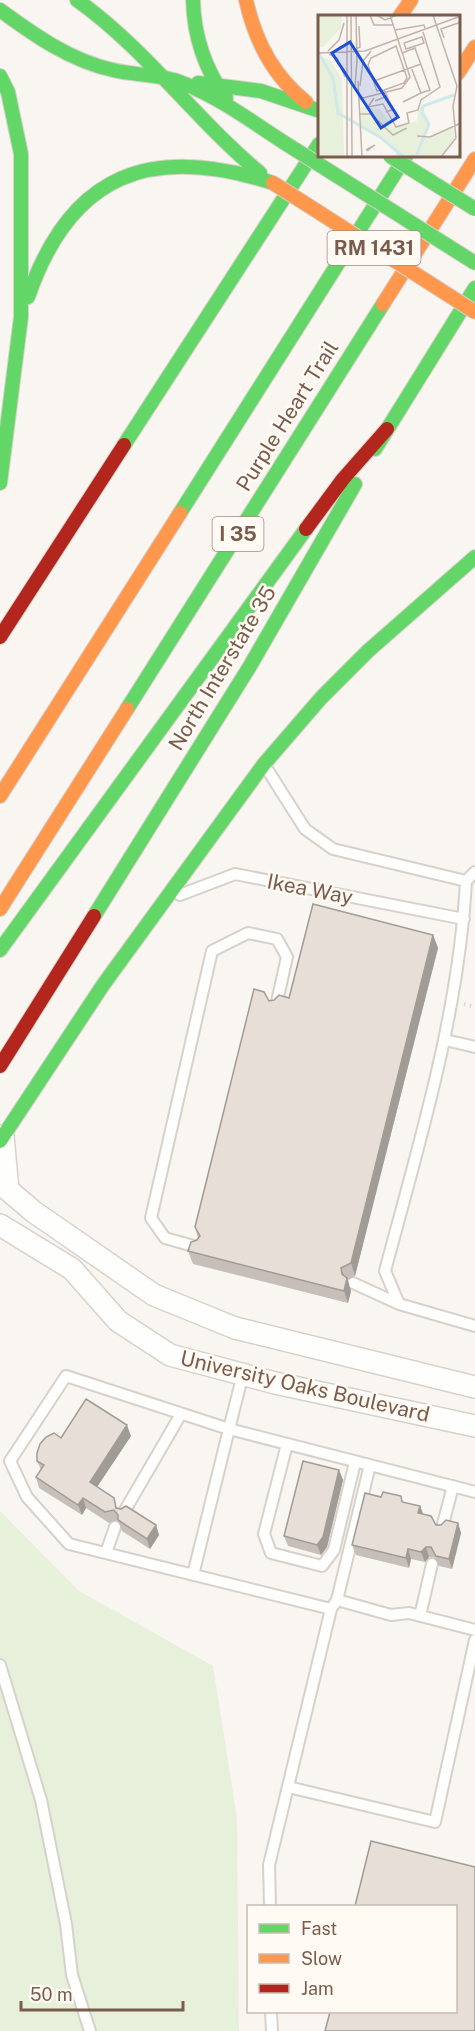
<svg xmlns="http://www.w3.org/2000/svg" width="475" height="2031" viewBox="0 0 475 2031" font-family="'Public Sans',sans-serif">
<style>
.green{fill:#e7f0db}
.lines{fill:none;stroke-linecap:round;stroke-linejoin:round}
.lane-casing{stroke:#d7d1cb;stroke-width:14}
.street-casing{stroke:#d7d1cb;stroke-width:24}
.fast-casing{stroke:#d9d2cb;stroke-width:16}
.slow-casing{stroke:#d9d2cb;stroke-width:16}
.jam-casing{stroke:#d9d2cb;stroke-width:16}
.path{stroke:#dcd5d0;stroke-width:4;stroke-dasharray:1.5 4.5;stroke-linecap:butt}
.lane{stroke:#fefefd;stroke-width:10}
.street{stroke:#fefefd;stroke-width:21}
.fast{stroke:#63d668;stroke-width:14}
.slow{stroke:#ff974d;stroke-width:14}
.jam{stroke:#b3261e;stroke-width:14}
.fast-bridge-casing{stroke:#dad1cc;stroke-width:16;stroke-linecap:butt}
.slow-bridge-casing{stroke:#dad1cc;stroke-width:16;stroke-linecap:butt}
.fast-bridge{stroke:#63d668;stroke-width:14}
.slow-bridge{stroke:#ff974d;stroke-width:14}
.wall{fill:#c6bfb9}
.shaded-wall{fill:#a19b96}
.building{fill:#e6ded7;stroke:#a19b96;stroke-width:1.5}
.labels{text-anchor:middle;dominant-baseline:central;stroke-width:5;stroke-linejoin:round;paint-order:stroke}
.shield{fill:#fffaf3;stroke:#a28b7f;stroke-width:1.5}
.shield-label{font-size:20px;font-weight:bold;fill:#7a5c4d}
.street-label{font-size:21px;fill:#7a5c4d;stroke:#fffaf3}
.inset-river{fill:none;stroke:#d0e8ea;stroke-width:3}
.inset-road{fill:none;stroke:#c2b3aa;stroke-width:1.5}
.view{fill:#1d4ed8;fill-opacity:0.15;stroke:#1d4ed8;stroke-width:3}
.inset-edge{fill:none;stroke:#7a5c4d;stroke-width:3}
</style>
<rect width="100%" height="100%" fill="#f9f5f0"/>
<path class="green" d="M 0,1511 L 79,1591 L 213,1666 L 237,1818 L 239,2031 L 0,2031 Z"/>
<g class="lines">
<g class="lane-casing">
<path id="lane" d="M 267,769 L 305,829 L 333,849 L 466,881
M 475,872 L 466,881 C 459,1014 419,1143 385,1271 L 399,1304 L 475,1326
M 180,895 L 235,874 L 464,919
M 445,1040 L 475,1047
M 197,1247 L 165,1238 L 151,1218 L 212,951 L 248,933 L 277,939 L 287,957 L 276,1006
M 353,1283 L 399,1304
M 243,1374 L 229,1429 L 66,1376 L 10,1461 L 27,1497 L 69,1544 L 331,1609 L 269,1865 L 270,1906
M 287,1444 L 264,1534 L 271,1553 L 322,1566 L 334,1550 L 355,1462
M 124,1512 L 181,1414
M 442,1528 L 453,1486
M 106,1553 L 115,1527
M 193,1575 L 229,1429 L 475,1492
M 337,1600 L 391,1615 L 409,1613 L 475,1630
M 331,1609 L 337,1600 L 370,1465
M 420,1616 L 432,1564
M 0,1665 L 41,1800 L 66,1924 L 72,1975 L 90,2031
M 288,1787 L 435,1822 L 475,1640
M 271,2012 L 272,2031"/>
</g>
<g class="street-casing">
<path id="street" d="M 3,1136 L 8,1190 L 34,1212 L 154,1295 L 235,1328 L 475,1387
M 0,1225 L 72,1269 L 118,1321 L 170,1355 L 275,1383 L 475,1426"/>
</g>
<g class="fast-casing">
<path id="fast" d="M 77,0 C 146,49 195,119 260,173
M 193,0 C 194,37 204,68 226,98
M 0,10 C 34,35 71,61 113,70 C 138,76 162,74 185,84 C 225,100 260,128 296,150
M 0,76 L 8,92 L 21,154 L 21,317 L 0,483
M 198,83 L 261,91 L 317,110
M 28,297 C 71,172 152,144 273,183
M 124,445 L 319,144
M 375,449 L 475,288
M 180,513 L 406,156
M 127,709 L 383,304
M 94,916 L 250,666 L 355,484
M 0,950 L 306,529
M 0,1141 L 103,985 L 264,764 L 321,698 L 368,651 L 475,557"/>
</g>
<g class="slow-casing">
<path id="slow" d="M 246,0 C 255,41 273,76 306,102
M 400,16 L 411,0
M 458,73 L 475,47
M 383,304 L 475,159
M 0,796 L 180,513
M 0,909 L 127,709"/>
</g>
<g class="jam-casing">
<path id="jam" d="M 306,529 L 343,479 L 387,429
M 0,637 L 124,445
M 0,1066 L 94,916"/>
</g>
<path class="path" d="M 464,1004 L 475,1007"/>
<use href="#lane" class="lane"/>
<use href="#street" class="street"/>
<use href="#fast" class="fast"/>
<use href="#slow" class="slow"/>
<use href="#jam" class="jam"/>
<g class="fast-bridge-casing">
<path id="fast-bridge" d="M 296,150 L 475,263
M 390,156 L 475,209"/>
</g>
<g class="slow-bridge-casing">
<path id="slow-bridge" d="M 273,183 L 475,312"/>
</g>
<use href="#fast-bridge" class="fast-bridge"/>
<use href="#slow-bridge" class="slow-bridge"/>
</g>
<path class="wall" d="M 433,935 L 438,948 L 355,1276 L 348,1280 L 351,1291 L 348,1303 L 193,1264 L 188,1251 L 198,1238 L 195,1227 L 269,1001 L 289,998 Z
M 131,1436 L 97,1487 L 118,1508 L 156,1525 L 159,1535 L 150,1549 L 122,1531 L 118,1520 L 109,1523 L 86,1508 L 82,1515 L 39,1488 L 36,1477 L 41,1470 L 37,1461 L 61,1438 Z
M 339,1470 L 343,1480 L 327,1547 L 321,1555 L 288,1546 L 284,1536 Z
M 401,1496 L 403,1502 L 420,1506 L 423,1514 L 436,1525 L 458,1523 L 461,1533 L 452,1569 L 439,1566 L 434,1557 L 429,1557 L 425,1562 L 411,1559 L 409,1568 L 356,1555 L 352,1545 L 381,1497 Z"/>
<path class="shaded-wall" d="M 433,935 L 438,948 L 355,1276 L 351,1263 Z
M 341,1268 L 346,1281 L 347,1278 L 351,1291 L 348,1303 L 344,1291 Z
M 127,1425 L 131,1436 L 93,1493 L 90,1482 Z
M 339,1470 L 343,1480 L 327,1547 L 321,1555 L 317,1545 Z
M 83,1498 L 86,1508 L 82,1515 L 78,1505 Z
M 420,1506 L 424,1516 L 418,1513 Z
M 458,1523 L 461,1533 L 452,1569 L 449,1559 Z
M 156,1525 L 159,1535 L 150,1549 L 147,1539 Z
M 426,1547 L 429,1557 L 425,1562 L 421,1552 Z
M 408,1549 L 411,1559 L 409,1568 L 406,1558 Z"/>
<path class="building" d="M 313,904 L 433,935 L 351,1263 L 341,1268 L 342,1274 L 347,1278 L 344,1291 L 188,1251 L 191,1242 L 197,1240 L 200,1236 L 195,1227 L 254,989 L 264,992 L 269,1001 L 274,1000 L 279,995 L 289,998 Z
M 86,1399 L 127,1425 L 90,1482 L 114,1498 L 116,1508 L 121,1509 L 126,1506 L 156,1525 L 147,1539 L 118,1520 L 118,1515 L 114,1510 L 105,1512 L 83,1498 L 78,1505 L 36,1477 L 44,1465 L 37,1461 L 37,1453 L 40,1444 L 46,1437 L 54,1433 L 61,1438 Z
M 303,1461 L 339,1470 L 323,1537 L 317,1545 L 284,1536 Z
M 383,1492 L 401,1496 L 402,1502 L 420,1506 L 418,1513 L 431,1516 L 436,1525 L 441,1525 L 446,1520 L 458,1523 L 449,1559 L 436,1556 L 431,1547 L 426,1547 L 421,1552 L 408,1549 L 406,1558 L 352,1545 L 365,1493 L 381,1497 Z
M 371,1841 L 475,1867 L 475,2031 L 325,2031 L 330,2012 L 456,2012 L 456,1906 L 355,1906 Z"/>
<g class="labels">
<g class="shield">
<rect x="327.5" y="231" width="93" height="34" rx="4.5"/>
<rect x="212.5" y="517" width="51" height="34" rx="4.5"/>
</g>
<g class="shield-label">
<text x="374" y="248">RM 1431</text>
<text x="238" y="534">I 35</text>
</g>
<g class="street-label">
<text transform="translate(287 416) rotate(-58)">Purple Heart Trail</text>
<text transform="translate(222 668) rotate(-59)">North Interstate 35</text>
<text transform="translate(310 889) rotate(11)">Ikea Way</text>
<text transform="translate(305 1386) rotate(13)">University Oaks Boulevard</text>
</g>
</g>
<g transform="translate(318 15)">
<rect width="142" height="142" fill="#f9f5f0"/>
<path d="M 0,0 L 24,0 L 23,13 L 5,32 L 0,32 ZM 0,42 L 12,44 L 24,64 L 26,142 L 0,142 ZM 101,90 L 110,103 L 111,114 L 106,124 L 135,112 L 137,124 L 122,142 L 77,142 L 79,134 L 43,113 L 43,92 L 62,94 L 76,113 L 99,106 Z" fill="#e7f0db"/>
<path class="inset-river" d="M 0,37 L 15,63 L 20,98 L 62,122 L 86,142M 98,142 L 111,109 L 104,98 L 105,91 L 136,80"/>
<path class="inset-road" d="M 29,0 L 29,142M 33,0 L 34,142M 38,0 L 39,48M 52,0 L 56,10 L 76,10M 59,0 L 67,5 L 79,0M 115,0 L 139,71 L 135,91 L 138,123 L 123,142M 77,15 L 106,10 L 107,13M 104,22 L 106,28 L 88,34 L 86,28 ZM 126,23 L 123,14 L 143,7M 38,34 L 42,32 L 41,11M 10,36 L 21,25 L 26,8M 0,38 L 47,36 L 143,1M 84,38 L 97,33 L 112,75 L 103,78 L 93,52M 11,39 L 19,43 L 27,62M 40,66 L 44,142M 56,66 L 103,49M 37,71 L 39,45M 42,71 L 45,46 L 53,36M 56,83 L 50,92 L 65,89 L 78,112 L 91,108 L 89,98 L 100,95 L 103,85 L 122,72 L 105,17M 41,84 L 84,73 L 92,62 L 72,0M 57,86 L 69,81 L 66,75 L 59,76 L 50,50 L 53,43 L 78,31 L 89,63 L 86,68 L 66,75M 85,87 L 103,78M 68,97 L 74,95 L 69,81M 42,99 L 53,99 L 75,120 L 89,113M 99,121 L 112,122 L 143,108M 48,135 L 57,130 L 49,136"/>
<path class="view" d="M 32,27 L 80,102 L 63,113 L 14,38 Z"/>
<rect width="142" height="142" class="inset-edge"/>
</g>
<rect x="247" y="1905" width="210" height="108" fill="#fffaf3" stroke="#cabbb1" stroke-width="1.5"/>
<rect x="259" y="1924" width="30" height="9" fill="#63d668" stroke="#cabbb1" stroke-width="1.5"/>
<text x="301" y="1935" font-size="18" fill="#7a5c4d">Fast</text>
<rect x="259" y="1954" width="30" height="9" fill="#ff974d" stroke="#cabbb1" stroke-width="1.5"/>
<text x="301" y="1965" font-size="18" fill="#7a5c4d">Slow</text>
<rect x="259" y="1984" width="30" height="9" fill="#b3261e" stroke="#cabbb1" stroke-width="1.5"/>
<text x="301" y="1995" font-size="18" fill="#7a5c4d">Jam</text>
<path d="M21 2001v9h162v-9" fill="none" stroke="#7a5c4d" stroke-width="3"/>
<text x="30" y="2001" font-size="18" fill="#7a5c4d" stroke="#fffaf3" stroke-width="4.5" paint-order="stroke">50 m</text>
</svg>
